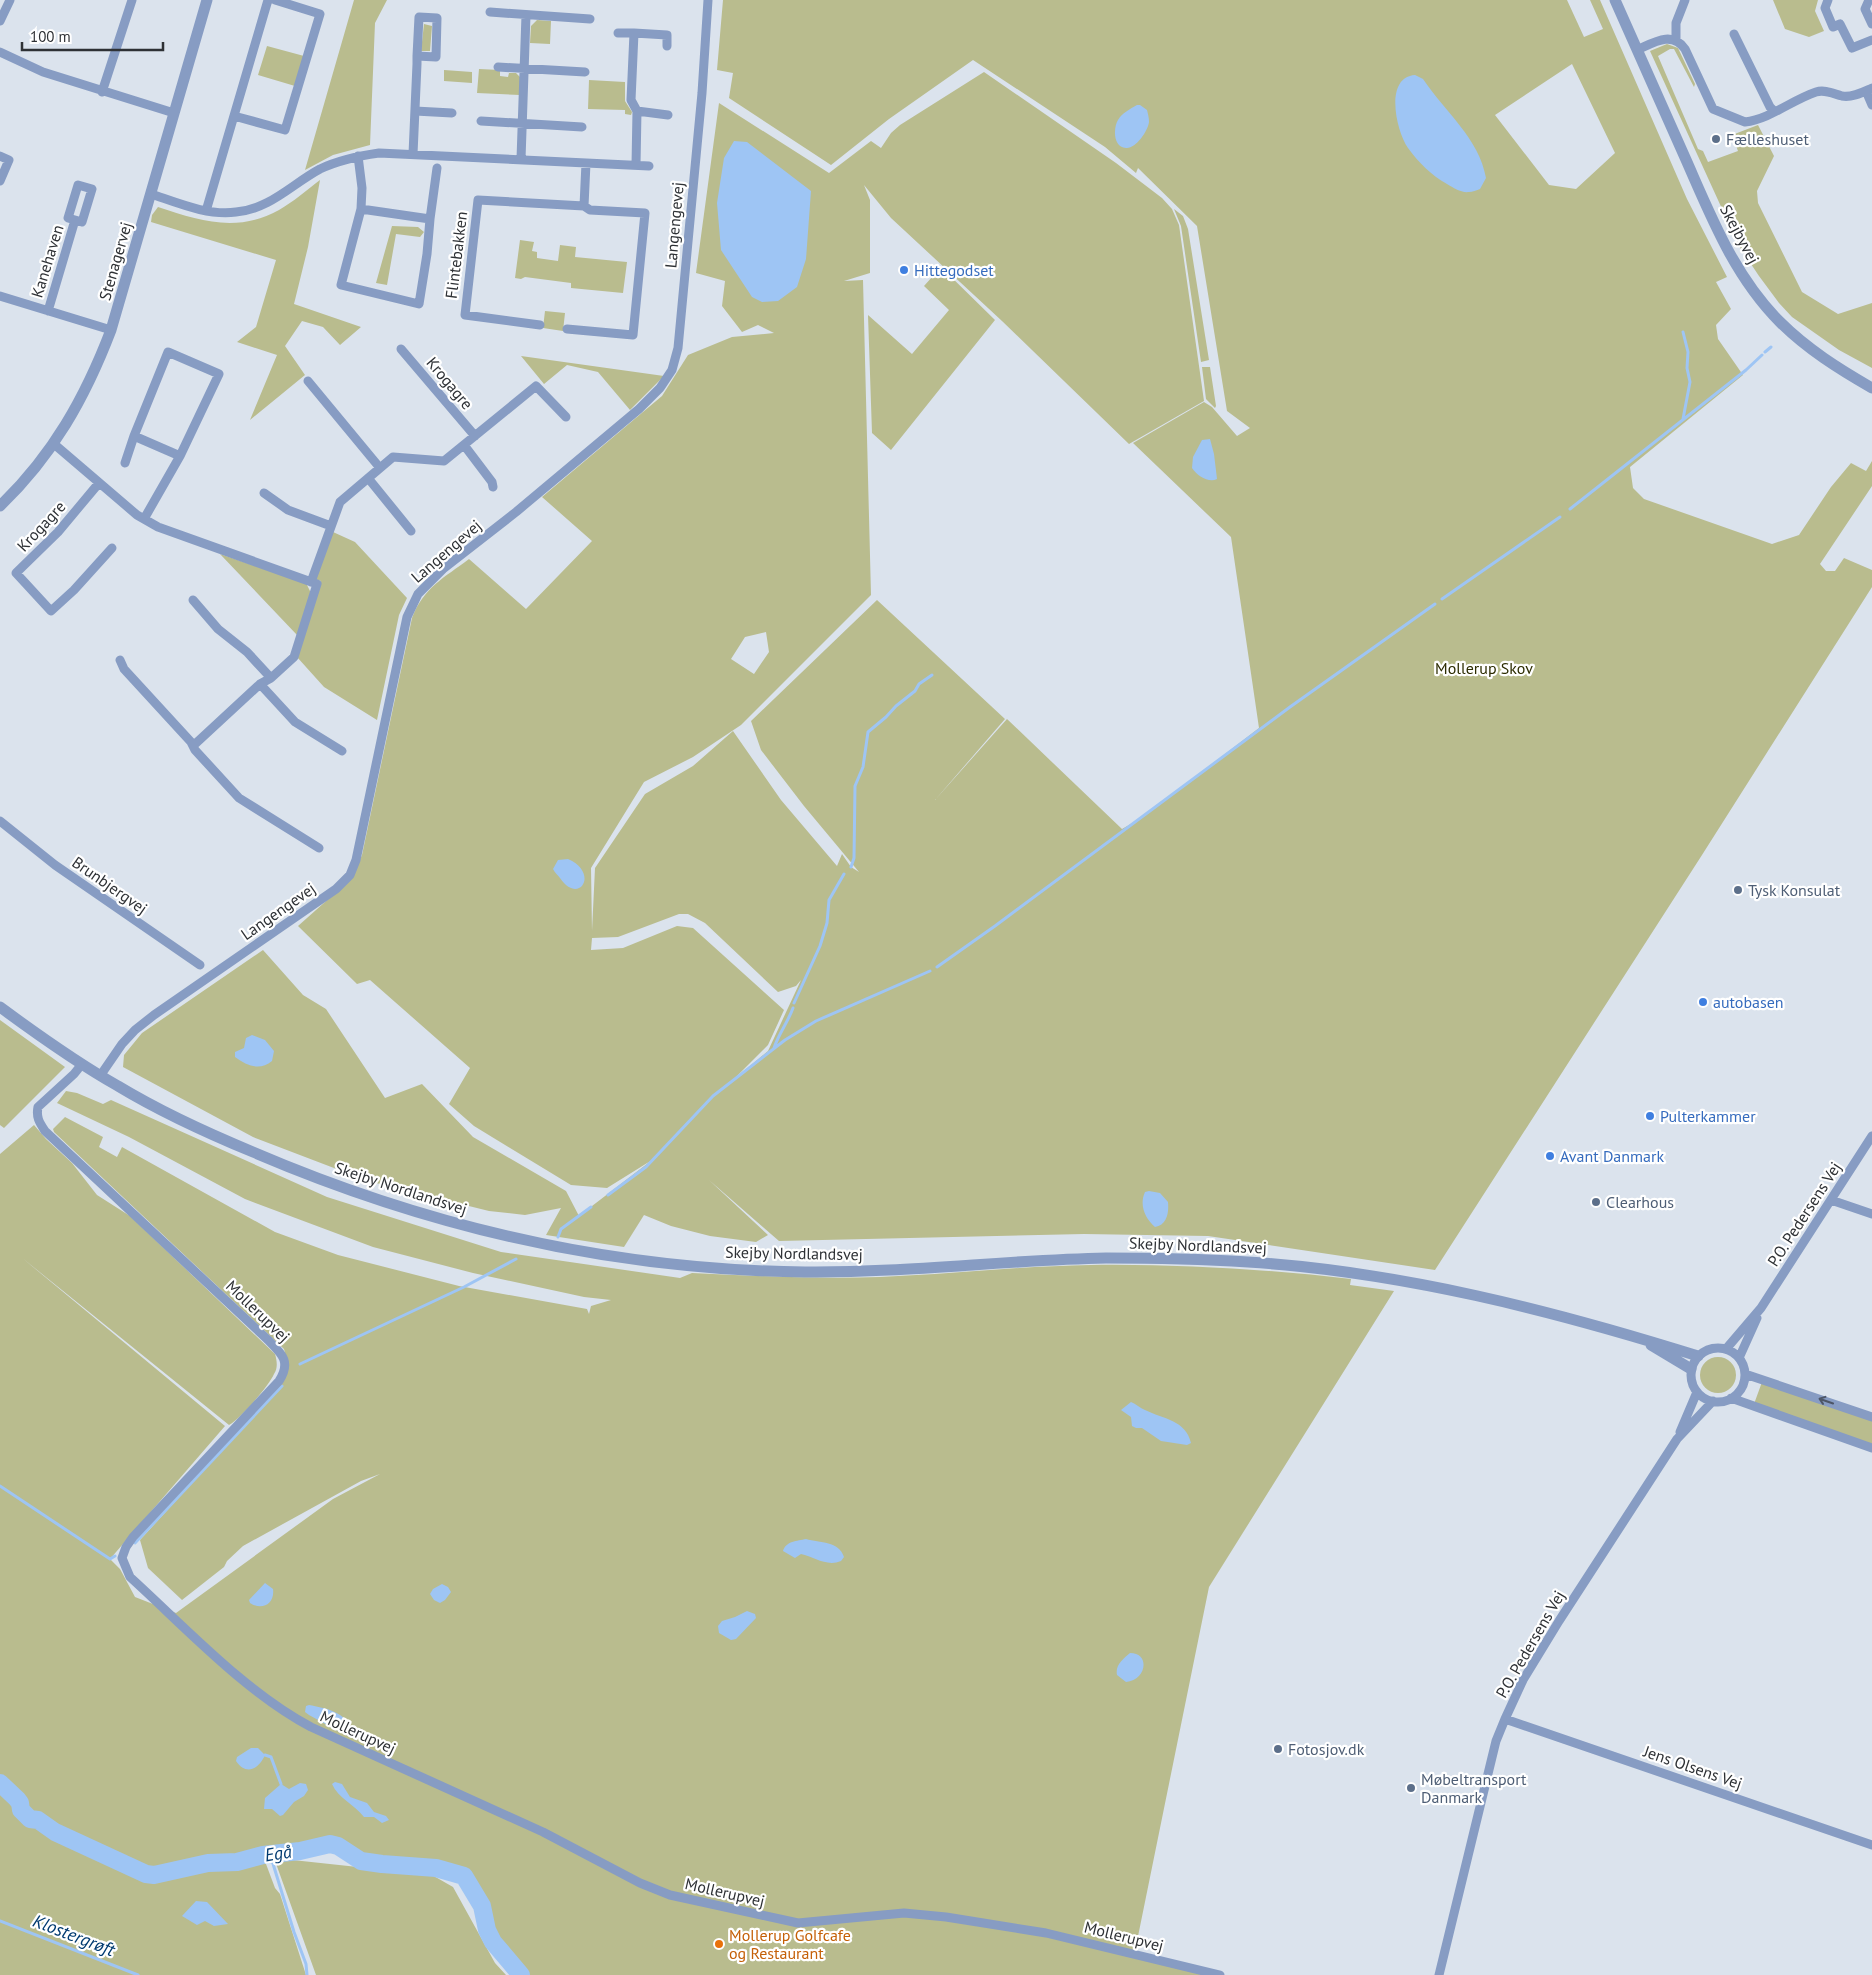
<svg xmlns="http://www.w3.org/2000/svg" width="1872" height="1975" viewBox="0 0 1872 1975" font-family="'PT Sans',sans-serif">
<style>
.green{fill:#b9bc8e;fill-rule:evenodd}
.water{fill:#9ec5f4}
.lines{fill:none;stroke-linecap:round;stroke-linejoin:round}
.stream{stroke:#9ec5f4;stroke-width:3}
.river{stroke:#9ec5f4;stroke-width:18}
.minor{stroke:#879cc3;stroke-width:9}
.tertiary{stroke:#879cc3;stroke-width:11}
.oneway{stroke:#4d5667}
.service-dot{fill:#5c6f8a;stroke:#fff;stroke-width:2}
.shop-dot{fill:#3f7fe0;stroke:#fff;stroke-width:2}
.food-dot{fill:#e8710a;stroke:#fff;stroke-width:2}
.labels{text-anchor:middle;dominant-baseline:central;stroke-width:4.5;stroke-linejoin:round;paint-order:stroke}
.service-label{font-size:16px;fill:#4e5e75;stroke:#fff;text-anchor:start}
.street-label{font-size:16px;fill:#2e3135;stroke:#fff}
.shop-label{font-size:16px;fill:#366cbe;stroke:#fff;text-anchor:start}
.park-label{font-size:16px;fill:#2c2c00;stroke:#fff}
.food-label{font-size:16px;fill:#c56008;stroke:#fff;text-anchor:start}
.water-label{font-size:18px;font-style:italic;fill:#003a70;stroke:#fff}
</style>
<rect width="100%" height="100%" fill="#dbe3ed"/>
<path class="green" d="M 354,0 L 387,0 L 375,23 L 370,145 L 333,155 L 305,170 Z
M 723,0 L 1567,0 L 1584,37 L 1603,29 L 1590,0 L 1600,0 L 1687,199 L 1727,277 L 1716,282 L 1731,309 L 1716,325 L 1718,339 L 1743,375 L 1630,467 L 1633,488 L 1644,499 L 1772,544 L 1799,535 L 1831,487 L 1851,463 L 1866,471 L 1872,461 L 1872,486 L 1820,564 L 1826,571 L 1835,571 L 1844,558 L 1872,570 L 1872,587 L 1702,855 L 1435,1270 L 1208,1236 L 1084,1234 L 779,1241 L 709,1180 L 768,1235 L 756,1242 L 710,1236 L 671,1226 L 644,1215 L 624,1247 L 546,1235 L 561,1208 L 525,1215 L 489,1211 L 368,1181 L 253,1137 L 123,1067 L 124,1055 L 142,1033 L 263,950 L 303,995 L 326,1009 L 385,1098 L 422,1084 L 473,1137 L 566,1191 L 579,1216 L 652,1160 L 607,1188 L 571,1185 L 474,1126 L 449,1104 L 470,1068 L 370,980 L 357,984 L 298,926 L 352,878 L 362,855 L 412,618 C 424,587 444,578 469,559 L 526,609 L 592,541 L 542,497 L 662,396 L 688,355 L 732,337 L 774,333 L 758,325 L 742,332 L 722,306 L 725,281 L 696,273 L 719,103 L 829,173 L 871,141 L 881,148 L 891,133 L 900,125 L 984,72 L 1116,163 L 1162,198 L 1172,209 L 1179,225 L 1204,401 L 1129,444 L 1002,321 L 891,218 L 864,185 L 870,200 L 870,273 L 844,281 L 863,280 L 871,595 L 741,725 L 693,757 L 644,782 L 591,868 L 592,931 L 595,868 L 645,794 L 693,766 L 733,731 L 781,800 L 837,866 L 842,854 L 851,867 L 859,872 L 804,806 L 761,750 L 751,721 L 877,600 L 1005,719 L 935,800 L 1007,719 L 1122,829 L 1143,817 L 1259,728 L 1231,537 L 1133,443 L 1204,402 L 1212,407 L 1237,436 L 1250,428 L 1227,411 L 1197,226 L 1138,168 L 1136,173 L 1105,147 L 973,60 L 889,119 L 831,165 L 729,98 L 733,73 L 717,70 ZM 1572,64 L 1615,153 L 1576,189 L 1549,185 L 1495,115 ZM 766,632 L 769,652 L 754,674 L 731,659 L 745,637 ZM 679,914 L 688,914 L 705,923 L 778,992 L 796,986 L 801,980 L 768,1051 L 733,1080 L 768,1045 L 784,1010 L 693,928 L 677,926 L 623,948 L 591,950 L 592,938 L 618,937 Z
M 1773,0 L 1818,0 L 1815,11 L 1824,31 L 1809,37 L 1785,29 Z
M 537,20 L 551,21 L 550,44 L 530,43 L 531,26 Z
M 424,24 L 432,26 L 430,51 L 421,51 Z
M 1667,44 L 1678,48 L 1695,84 L 1694,87 L 1674,49 L 1670,49 L 1658,56 L 1698,149 L 1703,151 L 1708,162 L 1738,151 L 1732,135 L 1758,125 L 1774,156 L 1757,191 L 1758,203 L 1802,292 L 1838,314 L 1872,303 L 1872,368 L 1839,350 L 1792,317 L 1779,303 L 1759,276 L 1739,246 L 1650,51 Z
M 267,46 L 304,56 L 295,86 L 258,75 Z
M 479,69 L 500,70 L 500,76 L 508,77 L 509,73 L 516,73 L 521,78 L 520,95 L 477,93 Z
M 444,70 L 472,72 L 472,83 L 444,81 Z
M 589,80 L 625,82 L 625,101 L 632,112 L 631,115 L 625,114 L 625,110 L 588,109 Z
M 320,180 L 308,247 L 294,304 L 361,327 L 340,345 L 323,327 L 302,321 L 285,346 L 305,375 L 250,420 L 277,355 L 237,342 L 256,327 L 276,260 L 151,222 L 152,215 L 158,207 C 200,221 237,233 279,210 C 293,202 307,190 320,180 Z
M 1174,209 L 1183,216 L 1188,229 L 1209,360 L 1201,362 L 1181,226 Z
M 392,226 L 418,227 L 424,232 L 420,237 L 396,234 L 387,285 L 376,283 Z
M 520,240 L 534,242 L 532,251 L 537,252 L 537,258 L 558,261 L 560,245 L 576,247 L 575,257 L 627,262 L 623,293 L 571,288 L 571,283 L 525,277 L 521,279 L 515,278 Z
M 941,267 L 995,320 L 891,450 L 872,433 L 868,315 L 912,354 L 949,310 L 924,286 Z
M 545,311 L 565,313 L 563,331 L 543,328 Z
M 521,356 L 664,376 L 630,410 L 598,372 L 567,365 L 544,384 Z
M 1202,367 L 1210,367 L 1216,406 L 1215,408 L 1206,399 Z
M 333,532 L 355,542 L 407,598 L 399,615 L 377,720 L 324,687 L 297,657 L 321,581 L 314,579 Z
M 220,554 L 306,583 L 311,593 L 297,635 Z
M 0,1020 L 65,1067 L 4,1128 L 0,1125 Z
M 66,1091 L 77,1093 L 103,1104 L 111,1100 L 327,1197 L 501,1252 L 680,1278 L 692,1273 C 755,1276 817,1279 880,1277 C 951,1274 1021,1266 1091,1265 C 1178,1264 1265,1269 1351,1279 L 1350,1285 L 1394,1291 L 1209,1587 L 1134,1956 L 1209,1975 L 521,1975 L 493,1942 L 487,1930 L 482,1906 L 464,1876 L 436,1868 L 382,1864 L 361,1861 L 338,1846 L 330,1844 L 300,1851 L 263,1856 L 275,1888 L 280,1894 L 306,1975 L 0,1975 L 0,1154 L 34,1125 L 46,1139 L 72,1163 L 97,1195 L 130,1216 L 275,1354 C 277,1361 278,1368 274,1374 C 269,1386 240,1419 229,1425 L 21,1257 L 225,1426 L 110,1559 L 120,1569 L 135,1597 L 176,1613 L 333,1499 L 380,1474 L 361,1481 L 243,1546 L 227,1561 L 224,1567 L 182,1600 L 148,1568 L 140,1540 L 271,1397 C 284,1379 290,1372 284,1349 L 54,1132 L 53,1129 L 65,1117 L 103,1137 L 99,1147 L 117,1157 L 122,1147 L 275,1232 L 338,1255 L 459,1286 L 587,1309 L 589,1314 L 591,1306 L 611,1300 L 584,1297 L 473,1273 L 373,1247 L 245,1199 L 129,1137 L 57,1103 Z
M1700 1375a18 18 0 1 1 36 0a18 18 0 1 1-36 0Z
M 1762,1382 L 1872,1420 L 1872,1444 L 1754,1404 Z
M 274,1858 L 432,1875 L 453,1887 L 495,1963 L 506,1975 L 316,1975 Z"/>
<path class="water" d="M 1415,75 L 1423,79 C 1445,112 1479,138 1486,178 L 1480,189 C 1477,190 1472,192 1469,192 C 1461,193 1454,188 1447,184 C 1431,175 1419,163 1408,148 C 1396,131 1384,77 1415,75 Z
M 1137,105 L 1140,105 L 1147,110 C 1148,114 1149,118 1149,122 C 1148,131 1136,148 1127,148 C 1113,149 1113,128 1118,120 C 1122,113 1130,109 1137,105 Z
M 734,141 L 747,142 L 811,191 L 806,259 L 797,287 L 778,301 L 762,302 L 752,297 L 721,250 L 717,203 L 724,158 Z
M 1210,439 L 1214,454 L 1217,479 C 1209,483 1197,476 1192,468 L 1193,457 L 1202,440 Z
M 568,859 C 600,873 579,906 560,878 C 558,875 555,873 553,869 L 558,860 Z
M 252,1035 L 265,1040 L 274,1051 L 272,1061 C 260,1071 247,1066 235,1057 L 235,1052 L 244,1048 L 246,1038 Z
M 1149,1191 L 1160,1193 L 1168,1202 C 1169,1213 1167,1225 1155,1227 C 1145,1218 1139,1205 1145,1192 Z
M 1131,1402 C 1136,1404 1140,1408 1145,1410 C 1163,1419 1186,1420 1191,1443 L 1187,1445 L 1161,1441 L 1142,1428 L 1136,1428 L 1132,1426 L 1131,1417 L 1121,1410 Z
M 806,1539 C 820,1543 839,1541 844,1557 L 841,1561 C 827,1567 814,1557 801,1554 L 795,1558 L 783,1551 C 786,1541 797,1541 806,1539 Z
M 265,1583 L 273,1589 C 275,1604 262,1611 250,1603 L 249,1600 Z
M 442,1584 L 448,1587 L 451,1592 L 445,1600 L 440,1603 L 434,1600 L 430,1594 L 433,1589 Z
M 747,1611 L 755,1614 L 756,1618 L 736,1639 L 731,1640 L 719,1633 L 718,1626 L 722,1621 L 735,1617 Z
M 1130,1653 C 1151,1653 1146,1681 1126,1682 L 1117,1675 C 1115,1665 1123,1659 1130,1653 Z
M 309,1705 C 325,1708 348,1712 352,1732 L 350,1734 L 340,1732 L 309,1715 L 305,1712 L 306,1706 Z
M 251,1748 L 258,1748 L 265,1755 C 259,1769 246,1776 236,1761 L 237,1757 Z
M 335,1782 L 342,1784 L 350,1797 L 367,1803 L 374,1812 L 386,1816 L 389,1820 L 382,1823 L 374,1817 L 364,1817 C 355,1805 338,1798 332,1784 Z
M 300,1783 L 306,1784 L 308,1790 L 304,1796 L 294,1802 L 283,1815 L 280,1816 L 272,1809 L 264,1809 L 265,1798 L 281,1784 L 289,1789 Z
M 196,1901 L 207,1902 L 228,1924 L 214,1926 L 205,1921 L 197,1925 L 182,1916 Z"/>
<g class="lines">
<path class="stream" d="M 1765,352 L 1771,347
M 1683,419 L 1690,382 L 1687,368 L 1688,352 L 1683,332
M 1570,509 L 1746,370 L 1762,355
M 1442,599 L 1560,517
M 851,867 L 854,858 L 855,786 L 863,767 L 868,732 L 886,717 L 896,706 L 915,691 L 919,684 L 932,675
M 937,967 L 995,926 L 1290,707 L 1435,604
M 794,1003 L 820,946 L 827,923 L 829,900 L 844,874
M 774,1048 C 779,1033 788,1022 793,1008
M 608,1195 L 646,1167 L 713,1096 L 785,1040 L 816,1021 L 930,971
M 558,1237 L 561,1229 L 591,1207
M 300,1364 L 464,1287 L 516,1259
M 0,1486 L 110,1559 L 115,1556
M 135,1543 L 282,1386
M 265,1755 L 271,1757 L 281,1784
M 270,1854 L 294,1932 L 306,1964 L 307,1975
M 0,1921 L 138,1975"/>
<path class="river" d="M 0,1783 L 17,1799 L 20,1803 L 21,1810 L 30,1819 L 38,1820 L 55,1832 L 146,1874 L 154,1875 L 208,1863 L 237,1862 L 263,1855 L 300,1851 L 330,1844 L 338,1846 L 361,1861 L 382,1864 L 436,1868 L 464,1876 L 482,1906 L 487,1930 L 493,1942 L 521,1975"/>
<path class="minor" d="M 1828,0 L 1825,8 L 1833,27 L 1840,24 L 1852,48 L 1872,40
M 1869,0 L 1865,9 L 1872,24
M 490,12 L 590,19
M 0,21 L 10,0
M 618,33 L 634,33 L 631,100 L 637,111 L 636,165
M 634,33 L 667,35 L 667,46
M 1734,34 L 1770,107 L 1774,111
M 1676,40 L 1676,23 L 1685,0
M 1637,50 C 1653,43 1672,30 1685,49 L 1713,109 L 1745,122 C 1770,119 1792,100 1816,92 C 1825,89 1834,94 1842,96 C 1852,98 1863,92 1872,88
M 0,52 L 43,72 L 174,113
M 498,67 L 585,72
M 1866,91 L 1872,105
M 102,92 L 132,0
M 415,111 L 452,113
M 637,111 L 668,115
M 234,116 L 285,130 L 320,14 L 275,0
M 481,121 L 582,127
M 413,154 L 417,64 L 417,56 L 419,17 L 437,18 L 436,57 L 417,56
M 0,156 L 9,160 L 0,181
M 358,156 L 362,188 L 361,209 L 341,285 L 419,304 L 427,254 L 430,219 L 361,209
M 521,159 L 526,15
M 151,194 C 178,203 208,216 236,212 C 270,209 292,184 320,169 C 339,160 358,156 379,153 L 649,166
M 584,206 L 586,163
M 206,211 L 268,0
M 430,219 L 437,168
M 0,296 L 111,330
M 48,311 L 75,220 L 82,222 L 92,189 L 78,185 L 68,218 L 75,220
M 540,325 L 465,315 L 478,200 L 584,206 L 590,210 L 645,213 L 633,335 L 567,329
M 401,349 L 475,436
M 308,381 L 380,468
M 134,436 L 180,456
M 54,444 L 137,515 L 158,527 L 317,584 L 294,657 L 271,678 L 260,684 L 194,745
M 464,445 L 492,482 L 493,487
M 125,463 L 134,436 L 168,352 L 219,374 L 180,456 L 144,519
M 368,478 L 411,531
M 99,483 L 58,532 L 16,573 L 51,611 L 74,590 L 112,548
M 264,493 L 288,510 L 331,526
M 311,582 L 340,502 L 393,457 L 444,461 L 536,386 L 566,417
M 193,600 L 218,629 L 247,652 L 271,678
M 120,660 L 124,669 L 191,742 L 195,750 L 239,798 L 319,848
M 260,684 L 295,722 L 342,751
M 0,821 L 55,865 L 200,965
M 82,1064 L 74,1074 L 38,1107 C 36,1117 39,1122 45,1131 L 267,1339 C 281,1353 292,1361 279,1381 L 133,1537 L 126,1547 L 122,1558 L 130,1577 C 185,1627 245,1692 311,1727 L 543,1832 L 640,1883 L 670,1895 L 798,1923 L 904,1913 L 946,1917 L 1046,1933 L 1220,1975
M 100,1076 L 122,1044 L 135,1030 L 154,1015 L 336,889 L 350,875 L 356,860 L 407,617 L 418,594 L 443,569 L 516,512 L 639,409 L 660,388 L 672,370 L 678,348 L 702,93 L 708,0
M 1831,1200 L 1872,1214
M1691 1375a27 27 0 1 1 54 0a27 27 0 1 1-54 0Z
M 1726,1349 L 1761,1308 L 1872,1136
M 1739,1358 L 1757,1318
M 1745,1374 L 1872,1417
M 1731,1398 L 1872,1448
M 1680,1432 L 1697,1392
M 1505,1719 L 1872,1845
M 1439,1975 L 1496,1741 L 1505,1719 L 1523,1680 L 1559,1621 L 1677,1439 L 1713,1401"/>
<path class="tertiary" d="M 1615,0 C 1639,54 1663,108 1687,162 C 1712,219 1735,277 1780,322 C 1807,349 1839,369 1872,388
M 0,506 C 53,455 85,398 111,330 L 207,0
M 0,1007 C 38,1035 77,1063 118,1086 C 161,1112 207,1133 253,1152 C 428,1227 614,1270 805,1272 C 905,1273 1005,1260 1106,1258 C 1153,1258 1200,1259 1248,1262 C 1402,1272 1551,1310 1698,1356
M 1651,1345 L 1691,1369"/>
</g>
<defs><path id="oneway-shaft" d="M-6 0H5M1.5-3L5.5 0L1.5 3" fill="none" stroke-width="1.6" stroke-linecap="round" stroke-linejoin="round" transform="scale(1.25)"/></defs>
<use class="oneway" href="#oneway-shaft" transform="translate(1826 1401) rotate(-161)"/>
<g class="service-dot">
<circle cx="1716" cy="139" r="5"/>
<circle cx="1738" cy="890" r="5"/>
<circle cx="1596" cy="1202" r="5"/>
<circle cx="1278" cy="1749" r="5"/>
<circle cx="1411" cy="1788" r="5"/>
</g>
<g class="shop-dot">
<circle cx="904" cy="270" r="5"/>
<circle cx="1703" cy="1002" r="5"/>
<circle cx="1650" cy="1116" r="5"/>
<circle cx="1550" cy="1156" r="5"/>
</g>
<circle class="food-dot" cx="719" cy="1944" r="5"/>
<g class="labels">
<g class="service-label">
<text x="1726" y="139">Fælleshuset</text>
<text x="1748" y="890">Tysk Konsulat</text>
<text x="1606" y="1202">Clearhous</text>
<text x="1288" y="1749">Fotosjov.dk</text>
<text x="1421" y="1779">Møbeltransport<tspan x="1421" dy="18">Danmark</tspan></text>
</g>
<g class="street-label">
<text transform="translate(674 225) rotate(-85)">Langengevej</text>
<text transform="translate(1740 234) rotate(62)">Skejbyvej</text>
<text transform="translate(456 255) rotate(-83)">Flintebakken</text>
<text transform="translate(47 261) rotate(-73)">Kanehaven</text>
<text transform="translate(115 261) rotate(-74)">Stenagervej</text>
<text transform="translate(450 383) rotate(50)">Krogagre</text>
<text transform="translate(41 526) rotate(-47)">Krogagre</text>
<text transform="translate(446 551) rotate(-41)">Langengevej</text>
<text transform="translate(110 885) rotate(35)">Brunbjergvej</text>
<text transform="translate(278 911) rotate(-35)">Langengevej</text>
<text transform="translate(401 1188) rotate(18)">Skejby Nordlandsvej</text>
<text transform="translate(1804 1214) rotate(-57)">P.O. Pedersens Vej</text>
<text transform="translate(1198 1245) rotate(2)">Skejby Nordlandsvej</text>
<text transform="translate(794 1253) rotate(1)">Skejby Nordlandsvej</text>
<text transform="translate(258 1311) rotate(44)">Mollerupvej</text>
<text transform="translate(1530 1644) rotate(-60)">P.O. Pedersens Vej</text>
<text transform="translate(358 1732) rotate(25)">Mollerupvej</text>
<text transform="translate(1693 1767) rotate(19)">Jens Olsens Vej</text>
<text transform="translate(725 1892) rotate(13)">Mollerupvej</text>
<text transform="translate(1124 1936) rotate(14)">Mollerupvej</text>
</g>
<g class="shop-label">
<text x="914" y="270">Hittegodset</text>
<text x="1713" y="1002">autobasen</text>
<text x="1660" y="1116">Pulterkammer</text>
<text x="1560" y="1156">Avant Danmark</text>
</g>
<g class="park-label">
<text x="1484" y="668">Mollerup Skov</text>
</g>
<g class="food-label">
<text x="729" y="1935">Mollerup Golfcafe<tspan x="729" dy="18">og Restaurant</tspan></text>
</g>
<g class="water-label">
<text transform="translate(278 1853) rotate(-9)">Egå</text>
<text transform="translate(74 1935) rotate(21)">Klostergrøft</text>
</g>
</g>
<path d="M22 42v8h141v-8" fill="none" stroke="#2e3135" stroke-width="2.5"/>
<text x="30" y="42" font-size="15" fill="#2e3135" stroke="#ffffff" stroke-width="4" paint-order="stroke">100 m</text>
</svg>
